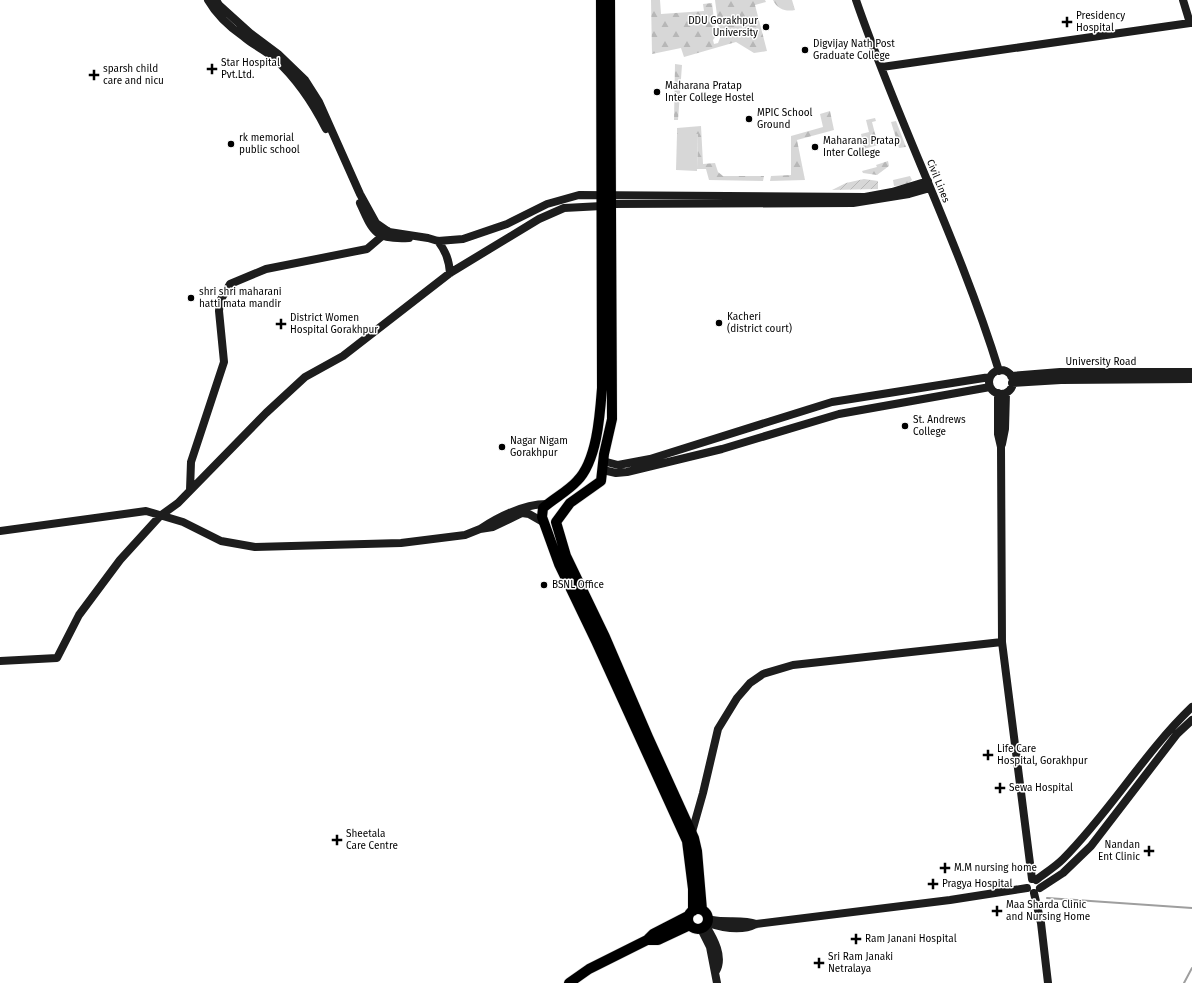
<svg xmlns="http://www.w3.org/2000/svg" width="1192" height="983" viewBox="0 0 1192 983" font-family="'Fira Sans',sans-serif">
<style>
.forest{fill:url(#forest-firs)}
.park{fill:#d7d7d7}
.garden{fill:url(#garden-furrows)}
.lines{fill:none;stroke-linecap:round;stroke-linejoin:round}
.stream{stroke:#9e9e9e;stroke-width:2}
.primary-casing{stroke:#dbdbdb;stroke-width:11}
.secondary{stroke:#1d1d1d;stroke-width:8}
.primary{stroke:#000;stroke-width:10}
.poi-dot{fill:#000;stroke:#fff;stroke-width:1.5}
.labels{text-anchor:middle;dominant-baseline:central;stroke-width:3;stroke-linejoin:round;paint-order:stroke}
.poi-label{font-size:10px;fill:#000;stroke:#fff;text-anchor:start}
.street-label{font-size:10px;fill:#000;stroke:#fff}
</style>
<defs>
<pattern id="forest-firs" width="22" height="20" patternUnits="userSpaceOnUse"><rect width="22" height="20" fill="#d7d7d7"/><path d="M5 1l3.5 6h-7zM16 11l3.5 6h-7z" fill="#b7b7b7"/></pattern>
<pattern id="garden-furrows" width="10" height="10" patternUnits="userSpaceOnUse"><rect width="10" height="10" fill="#d7d7d7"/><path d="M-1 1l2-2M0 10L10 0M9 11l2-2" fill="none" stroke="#b7b7b7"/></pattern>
</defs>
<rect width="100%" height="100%" fill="#fff"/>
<path class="forest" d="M 651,0 L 660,0 L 661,14 L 704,11 L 703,4 L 712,3 L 716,36 L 713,40 L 714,44 L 718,43 L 720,38 L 715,0 L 765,0 L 766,2 L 755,5 L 767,51 L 754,53 L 736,42 L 684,57 L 681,48 L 652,54 Z
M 773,0 L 792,0 L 795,10 C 786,12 777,9 773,0 Z
M 675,64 L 682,65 L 678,120 L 674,120 Z
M 830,111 L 834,130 L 797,140 L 805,180 L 770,181 L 771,176 L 791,175 L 791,136 L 823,127 L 820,114 Z
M 875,118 L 876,121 L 872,122 L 878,145 L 864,149 L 861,134 L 869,132 L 866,120 Z
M 896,121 L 906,147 L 899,148 L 891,122 Z
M 701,126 L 703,164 L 715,163 L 718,172 L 723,176 L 764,176 L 763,181 L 709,180 L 706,169 L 697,169 L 698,134 L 677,134 L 677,128 Z
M 888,161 L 889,166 L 877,175 L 863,173 L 862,171 L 877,167 L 876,165 Z
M 910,176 L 912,180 L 907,185 L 894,186 L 893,180 Z"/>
<path class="park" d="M 677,134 L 698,134 L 697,171 L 676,170 Z"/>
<path class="garden" d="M 864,179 L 878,181 L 878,189 L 832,190 L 846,183 Z"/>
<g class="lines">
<path class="stream" d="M 1047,898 L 1192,908
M 1184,983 L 1192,968"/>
<g class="primary-casing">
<path id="primary" d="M 601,0 L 602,388 C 600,415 597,461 577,481 C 567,492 554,498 543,508 L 542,517 L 559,564 L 596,641 L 687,841 L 693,889 L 693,911
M 610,0 L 612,419 L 604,454 L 601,481 L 570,503 L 556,522 L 566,556 L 605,637 L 648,737 L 694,838 L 697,851 L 702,910
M688 919a10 10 0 1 1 20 0a10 10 0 1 1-20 0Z
M 647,940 L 658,940 L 690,925
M 569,983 L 589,969 L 647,940 L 653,934 L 688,916"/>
</g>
<path class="secondary" d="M 208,0 C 216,14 231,28 244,37 C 253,45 265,50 274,58 C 297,79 312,101 326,129
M 216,0 L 219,5 L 250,33 L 278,54 L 305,80 L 319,102 L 360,194 L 376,223 L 389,232 L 428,238 L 438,241 L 463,239 L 507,224 L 547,204 L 579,195 L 865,197 L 892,192 L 928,181
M 856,0 C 899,125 960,244 999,371
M 1183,0 L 1190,23 L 1192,23
M 882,67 L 1190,23 L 1192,21
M 360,203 C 373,232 375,240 409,238
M 438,241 C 446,252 449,260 450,273
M989 382a12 12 0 1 1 24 0a12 12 0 1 1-24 0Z
M 1011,376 L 1060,372 L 1192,372
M 1012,383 L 1061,380 L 1192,379
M 998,393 L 998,434 L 1001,447 L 1002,642 L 1032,879
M 1002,444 L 1005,429 L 1006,393
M 603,461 L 618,465 L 650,459 L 832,402 L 990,377
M 603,470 L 616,473 L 627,472 L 722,449 L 839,414 L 990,387
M 190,490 L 191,462 L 224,362 L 219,311 L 220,301 L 230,284 L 266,269 L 367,249 L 388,231
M 543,522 L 529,514 L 522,513 L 493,527 L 480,529 C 500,516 523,504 547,504
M 0,531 L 146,511 L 183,522 L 221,541 L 255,547 L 401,543 L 465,535 L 480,529
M 0,661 L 57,658 L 79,615 L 120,560 L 160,516 L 178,503 L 266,413 L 305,377 L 343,356 L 450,273 L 539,219 L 564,208 L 602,206 L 611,204 L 853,203 L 909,194 L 930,188
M 692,832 L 703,793 L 718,729 L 737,698 L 750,683 L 763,674 L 793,665 L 1002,642
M 1036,880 C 1045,873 1055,867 1063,859 C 1110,812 1144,753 1192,707
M 1040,888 L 1063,873 L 1091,846 L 1177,734 L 1192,720
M 1034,893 L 1041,923 L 1048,983
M 712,920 C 727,923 743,919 756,924
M 708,923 C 723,928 741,932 756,924 L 950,900 L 1027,888
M 706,926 C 714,939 724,957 716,971
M 701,929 L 710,947 L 717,983"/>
<use href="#primary" class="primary"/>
</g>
<g class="poi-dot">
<path d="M1065 16h4v4h4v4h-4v4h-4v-4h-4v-4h4z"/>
<circle cx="766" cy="27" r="4"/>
<circle cx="805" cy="50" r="4"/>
<path d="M210 63h4v4h4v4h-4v4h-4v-4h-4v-4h4z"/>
<path d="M92 69h4v4h4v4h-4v4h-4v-4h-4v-4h4z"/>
<circle cx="657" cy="92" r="4"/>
<circle cx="749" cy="119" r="4"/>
<circle cx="231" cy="144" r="4"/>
<circle cx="815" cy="147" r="4"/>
<circle cx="191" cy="298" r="4"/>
<circle cx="719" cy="323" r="4"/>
<path d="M279 318h4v4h4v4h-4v4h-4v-4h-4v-4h4z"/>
<circle cx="905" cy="426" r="4"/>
<circle cx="502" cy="447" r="4"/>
<circle cx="544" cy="585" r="4"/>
<path d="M986 749h4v4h4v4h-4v4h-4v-4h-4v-4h4z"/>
<path d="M998 782h4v4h4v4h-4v4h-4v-4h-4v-4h4z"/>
<path d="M335 834h4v4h4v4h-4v4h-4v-4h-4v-4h4z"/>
<path d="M1147 845h4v4h4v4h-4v4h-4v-4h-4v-4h4z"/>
<path d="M943 862h4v4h4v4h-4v4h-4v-4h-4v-4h4z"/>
<path d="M931 878h4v4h4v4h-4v4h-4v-4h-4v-4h4z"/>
<path d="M995 905h4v4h4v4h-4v4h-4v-4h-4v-4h4z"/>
<path d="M854 933h4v4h4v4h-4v4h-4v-4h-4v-4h4z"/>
<path d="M817 957h4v4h4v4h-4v4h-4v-4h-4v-4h4z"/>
</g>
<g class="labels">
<g class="poi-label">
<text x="1076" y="16">Presidency<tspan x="1076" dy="12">Hospital</tspan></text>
<text x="758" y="21" text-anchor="end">DDU Gorakhpur<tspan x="758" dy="12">University</tspan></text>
<text x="813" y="44">Digvijay Nath Post<tspan x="813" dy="12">Graduate College</tspan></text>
<text x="221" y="63">Star Hospital<tspan x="221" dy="12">Pvt.Ltd.</tspan></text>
<text x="103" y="69">sparsh child<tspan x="103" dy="12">care and nicu</tspan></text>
<text x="665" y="86">Maharana Pratap<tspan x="665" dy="12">Inter College Hostel</tspan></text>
<text x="757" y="113">MPIC School<tspan x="757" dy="12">Ground</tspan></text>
<text x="239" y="138">rk memorial<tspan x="239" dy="12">public school</tspan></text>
<text x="823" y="141">Maharana Pratap<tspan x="823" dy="12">Inter College</tspan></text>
<text x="199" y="292">shri shri maharani<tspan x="199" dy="12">hatti mata mandir</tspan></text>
<text x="727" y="317">Kacheri<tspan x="727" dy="12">(district court)</tspan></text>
<text x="290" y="318">District Women<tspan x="290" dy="12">Hospital Gorakhpur</tspan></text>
<text x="913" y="420">St. Andrews<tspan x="913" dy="12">College</tspan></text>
<text x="510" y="441">Nagar Nigam<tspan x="510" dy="12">Gorakhpur</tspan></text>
<text x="552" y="585">BSNL Office</text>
<text x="997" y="749">Life Care<tspan x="997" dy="12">Hospital, Gorakhpur</tspan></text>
<text x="1009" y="788">Sewa Hospital</text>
<text x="346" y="834">Sheetala<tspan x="346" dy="12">Care Centre</tspan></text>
<text x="1140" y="845" text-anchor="end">Nandan<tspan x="1140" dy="12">Ent Clinic</tspan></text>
<text x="954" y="868">M.M nursing home</text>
<text x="942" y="884">Pragya Hospital</text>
<text x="1006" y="905">Maa Sharda Clinic<tspan x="1006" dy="12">and Nursing Home</tspan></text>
<text x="865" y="939">Ram Janani Hospital</text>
<text x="828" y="957">Sri Ram Janaki<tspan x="828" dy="12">Netralaya</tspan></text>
</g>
<g class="street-label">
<text transform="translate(938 181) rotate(68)">Civil Lines</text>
<text x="1101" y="362">University Road</text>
</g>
</g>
</svg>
